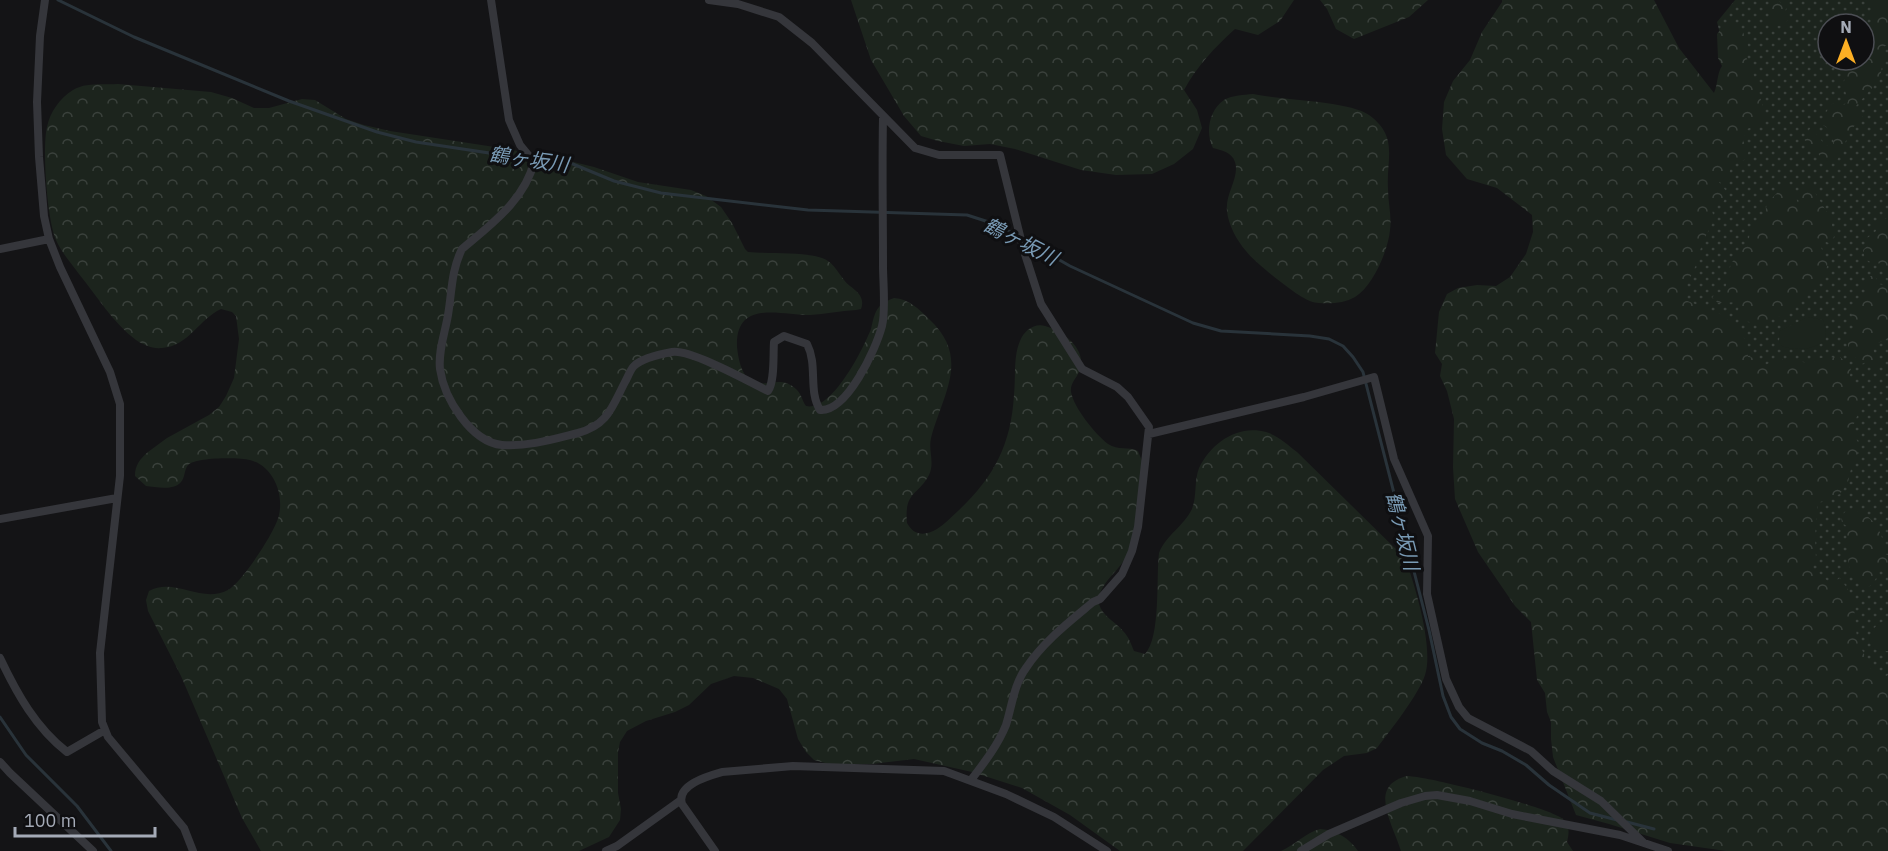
<svg xmlns="http://www.w3.org/2000/svg" width="1888" height="851" viewBox="0 0 1888 851" font-family="'IBM Plex Sans','Noto Sans JP',sans-serif">
<style>
.grass{fill:url(#grass-dots);fill-rule:evenodd}
.forest{fill:url(#forest-crowns)}
.pitch{fill:#1c241d}
.lines{fill:none;stroke-linecap:round;stroke-linejoin:round}
.stream{stroke:#29333a;stroke-width:3}
.minor{stroke:#35363b;stroke-width:8}
.labels{text-anchor:middle;dominant-baseline:central;stroke-width:6;stroke-linejoin:round;paint-order:stroke}
.water-label{font-size:20px;font-style:italic;fill:#799ab4;stroke:#0f0f11}
</style>
<defs>
<pattern id="grass-dots" width="8" height="8" patternUnits="userSpaceOnUse" patternTransform="scale(1.5)"><rect width="8" height="8" fill="#1c241d"/><path d="M2 2h.1M6 6h.1" fill="none" stroke="#3a413c" stroke-width="1.8" stroke-linecap="round"/></pattern>
<pattern id="forest-crowns" width="20" height="18" patternUnits="userSpaceOnUse" patternTransform="scale(1.5)"><rect width="20" height="18" fill="#1c241d"/><path d="M2 6a3 3 0 1 1 6 0M12 15a3 3 0 1 1 6 0" fill="none" stroke="#3a413c"/></pattern>
</defs>
<rect width="100%" height="100%" fill="#141416"/>
<path class="grass" d="M 1735,0 L 1888,0 L 1888,696 L 1852,699 L 1663,276 L 1732,81 L 1717,22 ZM 1828,24 L 1864,24 L 1864,60 L 1828,60 Z"/>
<path class="forest" d="M 851,0 L 1294,0 L 1280,21 L 1258,35 L 1235,29 C 1214,48 1197,66 1184,90 L 1197,110 L 1202,128 L 1193,149 L 1174,164 L 1152,174 L 1116,175 L 1081,170 L 1015,149 L 990,144 L 964,146 L 938,141 L 921,136 L 904,116 L 871,60 Z
M 1320,0 L 1428,0 L 1409,17 L 1354,39 L 1336,29 L 1327,9 Z
M 1502,0 L 1654,0 L 1679,48 L 1714,93 C 1718,84 1717,73 1722,66 L 1718,58 L 1717,34 L 1724,25 L 1734,24 L 1742,29 L 1749,49 L 1746,57 C 1755,74 1759,95 1765,113 L 1761,123 L 1747,129 L 1743,141 L 1749,150 L 1746,159 L 1738,163 L 1732,164 L 1727,180 L 1719,182 L 1726,191 L 1724,201 L 1711,206 L 1714,219 L 1702,244 L 1696,265 L 1685,289 L 1685,300 L 1723,315 L 1747,341 L 1748,357 L 1758,358 L 1765,365 C 1781,358 1792,358 1809,364 L 1821,358 L 1840,357 L 1851,367 L 1850,376 L 1859,387 L 1860,409 L 1851,431 L 1858,442 L 1857,458 L 1851,469 L 1848,482 L 1840,494 L 1818,503 L 1815,536 L 1816,559 L 1810,565 L 1831,584 L 1840,578 L 1853,597 L 1857,639 L 1871,669 L 1885,677 L 1888,675 L 1888,851 L 1726,851 L 1670,843 L 1609,824 L 1576,815 L 1553,757 L 1551,739 L 1551,722 L 1547,712 L 1545,693 L 1537,680 L 1531,622 L 1515,606 L 1478,552 L 1455,499 L 1453,467 L 1454,419 L 1447,391 L 1440,376 L 1442,364 L 1435,353 L 1439,312 L 1447,294 L 1458,288 L 1477,285 L 1496,286 L 1510,277 L 1526,254 L 1533,232 L 1532,215 L 1497,188 L 1467,179 L 1446,155 L 1442,129 L 1444,102 L 1453,81 L 1470,60 L 1482,32 L 1502,2 Z
M 1771,0 L 1777,0 L 1787,7 L 1785,11 L 1788,19 L 1785,25 L 1776,26 L 1770,24 Z
M 1873,0 L 1888,0 L 1888,45 L 1885,46 L 1880,79 L 1856,106 L 1863,118 C 1845,131 1847,146 1835,163 L 1822,164 L 1818,152 L 1809,151 L 1804,138 L 1811,127 L 1825,145 L 1833,146 C 1834,136 1832,130 1823,125 L 1825,114 L 1832,103 L 1842,106 L 1848,102 L 1843,82 L 1847,77 L 1849,61 L 1864,60 L 1864,42 L 1866,41 L 1868,27 L 1873,24 Z
M 118,84 L 211,92 L 232,98 L 254,108 L 269,108 L 302,99 L 315,100 L 346,119 L 364,125 L 390,131 L 501,148 L 561,159 L 594,167 L 638,182 L 691,190 L 706,196 L 721,207 L 732,223 L 745,249 L 748,252 C 768,254 814,251 828,261 C 837,267 841,279 850,286 C 858,292 865,298 861,309 L 856,310 C 840,311 825,314 810,315 C 780,315 735,299 737,347 C 738,357 741,374 750,380 C 765,390 780,373 797,390 C 802,395 802,401 806,406 C 832,412 863,349 871,329 C 873,321 874,313 879,307 C 883,302 889,300 894,298 C 909,299 919,309 929,319 C 971,358 943,393 931,438 C 928,451 935,462 929,475 C 918,496 904,491 907,523 C 914,536 925,536 937,529 C 945,524 951,517 958,511 C 994,477 1011,445 1014,395 C 1016,377 1013,357 1020,341 C 1024,331 1034,323 1045,326 C 1064,331 1089,351 1079,372 C 1076,379 1070,383 1071,392 C 1074,408 1095,434 1108,444 C 1118,451 1128,446 1138,451 L 1142,461 C 1138,492 1139,528 1126,557 C 1119,571 1096,586 1099,604 C 1102,616 1116,622 1123,631 C 1129,637 1131,644 1134,651 L 1145,654 C 1161,637 1156,577 1159,553 C 1166,535 1184,526 1192,509 C 1197,496 1194,481 1199,468 C 1211,443 1238,424 1266,432 C 1277,435 1288,445 1297,452 L 1405,558 C 1415,585 1434,648 1425,675 C 1419,694 1390,731 1377,748 L 1367,753 L 1344,756 L 1323,770 L 1243,851 L 1120,851 L 1070,815 L 1022,788 L 972,772 L 914,759 L 872,764 L 829,764 L 814,760 L 806,752 L 798,739 L 787,699 L 779,689 L 753,678 L 734,676 L 711,684 L 689,705 L 675,712 L 646,721 L 627,731 L 620,742 L 618,752 L 618,793 L 621,809 L 620,820 L 609,837 L 579,851 L 261,851 L 242,818 L 181,676 L 148,611 L 146,600 L 149,591 C 175,577 201,604 228,590 C 242,582 276,531 279,515 C 284,493 273,466 250,460 C 240,457 195,457 188,465 C 184,470 185,478 181,482 C 174,491 156,487 146,486 L 135,476 C 135,465 140,459 148,452 L 167,438 L 209,415 L 219,407 L 226,396 L 234,378 L 239,339 L 236,316 L 232,312 L 221,309 C 199,319 189,346 162,348 C 152,349 144,345 136,340 C 113,323 97,296 79,274 C 71,263 61,252 56,240 C 47,219 42,148 47,127 C 50,112 60,98 73,90 C 86,82 103,85 118,84 Z
M 1253,94 C 1280,100 1350,101 1369,115 C 1399,137 1386,158 1388,189 C 1388,203 1392,217 1390,230 C 1388,251 1373,286 1355,297 C 1345,303 1331,304 1319,303 C 1314,303 1307,300 1302,297 C 1290,290 1254,262 1246,251 C 1237,241 1228,224 1227,211 C 1225,194 1240,177 1235,162 C 1232,152 1221,150 1213,148 C 1205,133 1209,110 1224,100 C 1233,95 1244,95 1253,94 Z
M 1805,185 L 1811,186 L 1831,219 L 1834,237 L 1829,243 L 1816,238 L 1828,261 L 1826,272 L 1811,293 L 1800,297 L 1792,310 L 1783,316 L 1773,318 L 1765,323 L 1752,323 L 1743,320 L 1738,311 L 1740,302 L 1718,303 L 1712,297 L 1720,292 L 1725,290 L 1731,263 L 1739,255 L 1749,238 L 1750,230 L 1755,223 L 1763,222 L 1767,203 L 1784,186 L 1793,190 L 1798,203 L 1801,199 L 1800,191 Z
M 1887,213 L 1888,213 L 1888,278 L 1885,277 L 1878,262 L 1872,263 L 1865,259 L 1863,250 L 1866,247 L 1866,239 L 1876,231 L 1875,224 L 1880,219 L 1886,219 Z
M 1869,276 L 1875,276 L 1879,284 L 1888,286 L 1888,338 L 1878,343 L 1871,342 C 1873,353 1879,359 1878,371 L 1868,366 L 1866,362 L 1860,365 L 1855,357 L 1848,354 L 1848,337 L 1852,331 L 1857,330 C 1852,324 1850,313 1853,306 L 1861,303 L 1859,297 L 1867,292 C 1865,284 1862,282 1869,276 Z
M 1848,509 C 1853,511 1858,510 1862,513 C 1878,521 1884,538 1885,554 L 1888,555 L 1888,573 L 1883,565 L 1875,580 L 1869,587 C 1847,580 1848,562 1847,541 C 1847,535 1845,534 1848,527 L 1842,523 L 1841,516 Z
M 1407,776 C 1427,776 1553,808 1564,820 C 1570,826 1569,834 1567,842 L 1573,851 L 1401,851 C 1393,824 1367,786 1407,776 Z
M 1320,829 C 1336,830 1349,838 1358,851 L 1281,851 C 1295,845 1305,833 1320,829 Z"/>
<path class="pitch" d="M 1808,317 L 1823,320 L 1826,330 L 1825,340 C 1815,350 1795,351 1782,346 L 1779,341 L 1780,331 Z
M 1888,620 L 1888,651 C 1861,653 1866,625 1888,620 Z"/>
<g class="lines">
<path class="stream" d="M 58,0 L 134,37 L 289,101 L 377,132 L 416,142 L 529,159
M 535,159 L 568,162 L 614,181 L 661,193 L 808,210 L 967,215 L 998,225 L 1070,266 L 1193,323 L 1221,331 L 1310,336 L 1329,339 L 1343,346 L 1353,357 L 1363,372 L 1429,630 L 1443,696 L 1451,717 L 1460,729 L 1482,743 L 1502,751 L 1526,765 L 1549,785 L 1590,813 L 1617,820
M 0,717 L 26,755 L 77,806 L 111,851
M 1627,822 L 1654,829"/>
<path class="minor" d="M 45,0 L 40,36 L 37,102 L 39,157 L 44,216 L 49,239 L 60,267 L 110,372 L 120,404 L 120,476 L 100,653 L 102,722 L 108,737 L 184,828 L 193,851
M 491,0 L 509,120 L 520,145 L 534,162 C 525,200 490,225 462,249 C 451,271 452,292 448,315 C 445,333 438,351 440,369 C 444,398 471,442 502,445 C 528,447 554,439 578,433 C 608,425 612,407 625,382 C 628,377 630,370 634,366 C 642,358 661,354 672,352 C 690,349 748,381 768,391 C 775,381 773,355 774,342 L 784,336 L 807,344 C 818,365 808,391 820,410 C 847,412 876,349 882,326 C 886,311 883,282 883,266 C 883,217 882,167 883,118
M 709,0 L 738,4 L 779,17 L 812,43 L 915,148 L 939,155 L 1000,155 L 1023,248 L 1041,304 L 1082,369 L 1117,387 L 1128,397 L 1149,427 L 1138,527 L 1132,551 L 1122,574 L 1100,599 L 1093,602 C 1069,622 1043,642 1026,668 C 1014,684 1012,706 1006,725 C 998,745 984,763 971,780
M 0,249 L 49,239
M 1149,434 L 1304,397 L 1374,377 L 1394,459 L 1428,536 L 1427,594 L 1446,679 L 1459,707 L 1468,718 L 1531,751 L 1553,771 L 1601,801 L 1644,843
M 0,519 L 117,498
M 0,658 C 17,694 36,728 67,752 L 105,730
M 0,762 L 10,773 L 93,851
M 606,851 L 617,846 L 681,800
M 715,851 L 682,804 C 676,785 708,776 722,772 L 793,766 L 944,771 L 1006,794 L 1054,817 L 1107,851
M 1301,851 L 1329,834 L 1401,803 L 1425,796 L 1437,795 L 1470,801 L 1512,814 L 1620,835 L 1668,851"/>
</g>
<g class="labels">
<g class="water-label">
<text transform="translate(529 159) rotate(8)">鶴ヶ坂川</text>
<text transform="translate(1021 241) rotate(27)">鶴ヶ坂川</text>
<text transform="translate(1403 531) rotate(76)">鶴ヶ坂川</text>
</g>
</g>
<g transform="translate(1846 42)"><circle r="28" fill="#0f0f11" stroke="#4b4d53" stroke-width="1.5"/>
<path d="M0-4.5L10 22L0 15L-10 22Z" fill="#fdaf24"/>
<text y="-9" font-size="16" font-weight="bold" text-anchor="middle" fill="#a5abb7">N</text>
</g>
<path d="M15 827v9h140v-9" fill="none" stroke="#a5abb7" stroke-width="3"/>
<text x="24" y="827" font-size="18" fill="#a5abb7" stroke="#0f0f11" stroke-width="4.5" paint-order="stroke">100 m</text>
</svg>
